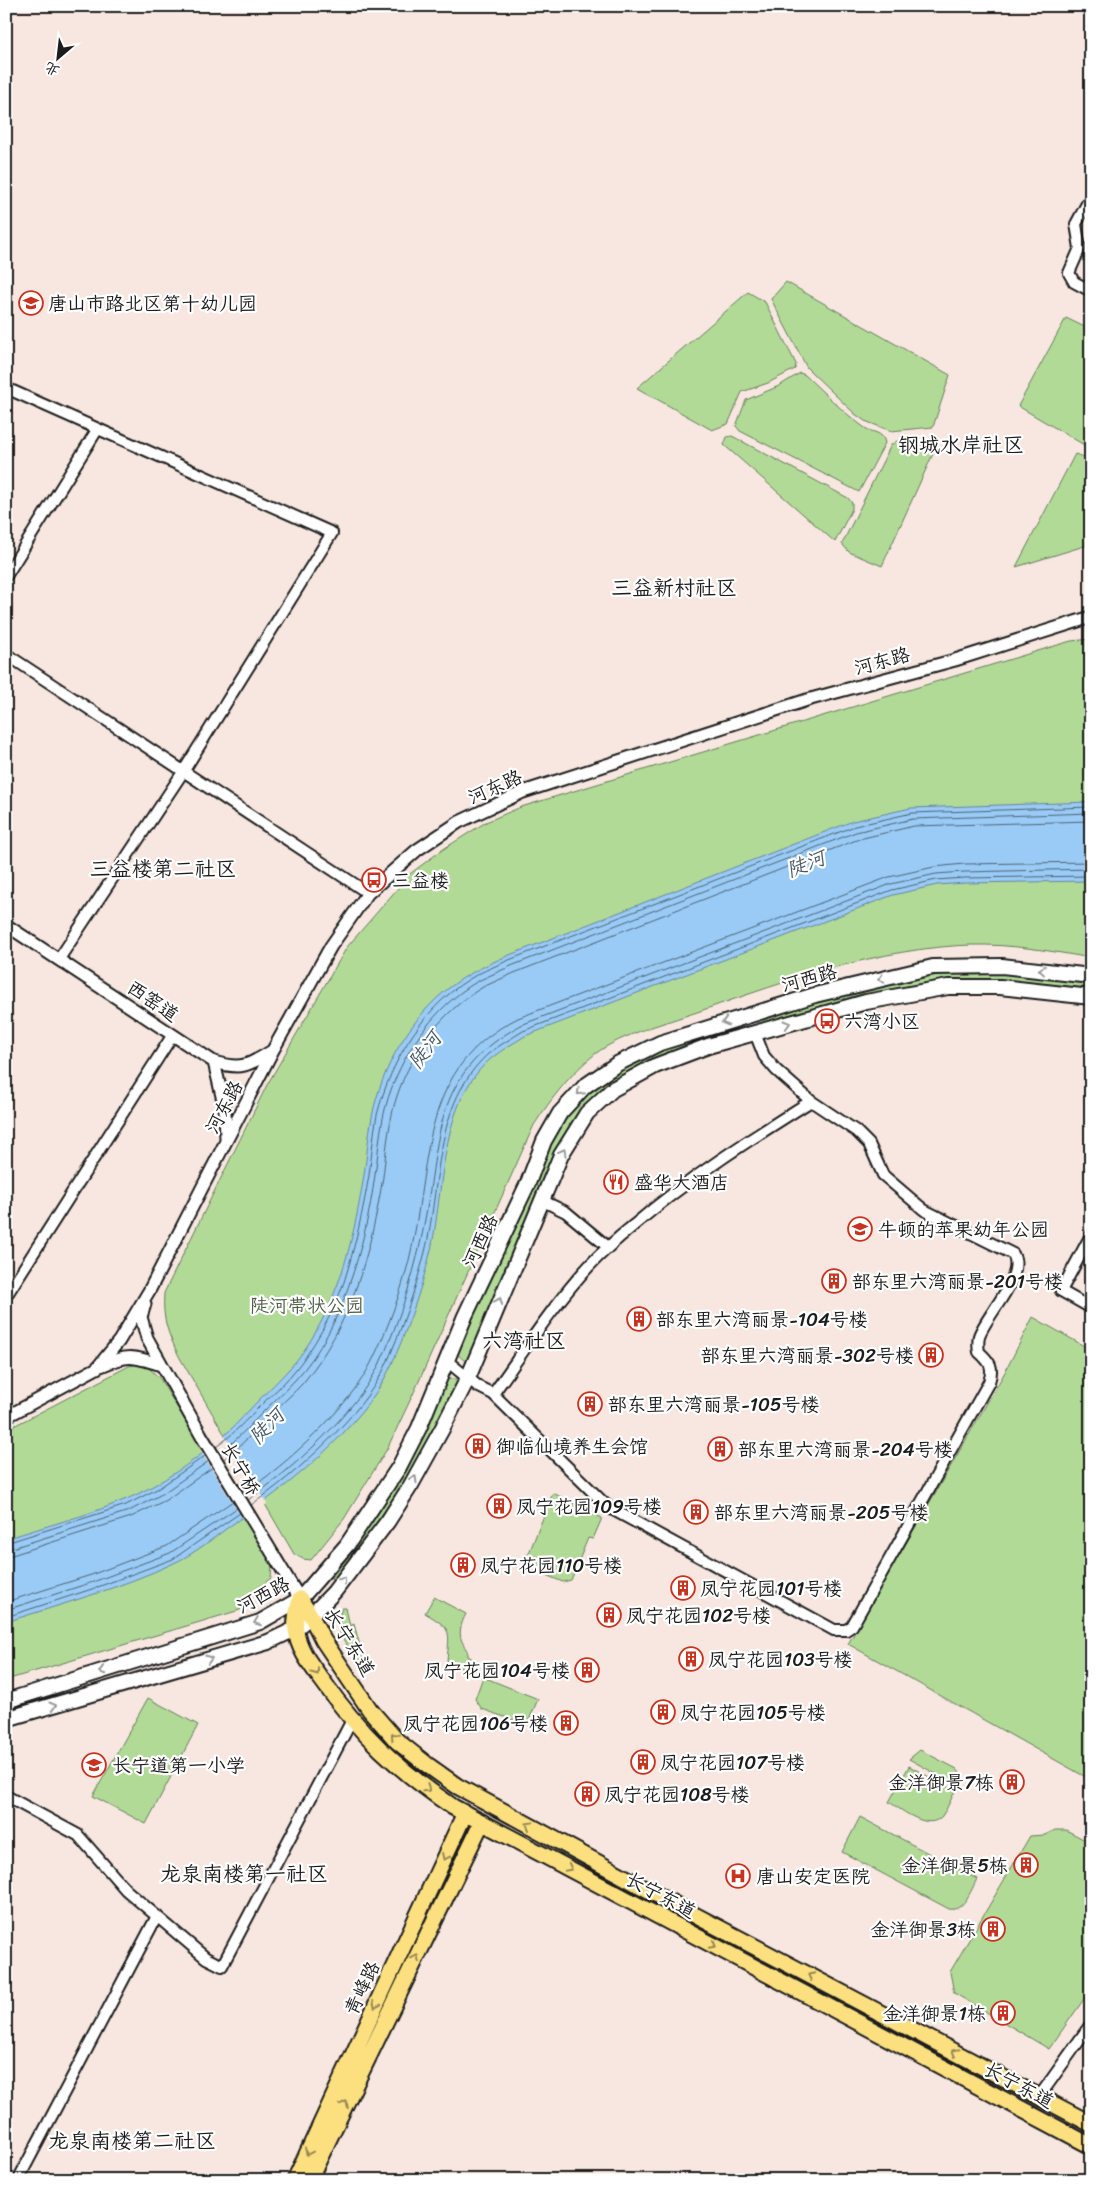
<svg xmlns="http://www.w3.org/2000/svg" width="1097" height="2186" viewBox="0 0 1097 2186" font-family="Sriracha,'LXGW WenKai TC',sans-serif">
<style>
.green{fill:#b1da97;stroke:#667b5a}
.water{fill:#99cbf6;stroke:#67859f}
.pier{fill:#f7e7e0}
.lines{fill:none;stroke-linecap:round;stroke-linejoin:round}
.shore{stroke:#4e6273;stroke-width:1}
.minor-casing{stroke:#1c1c1c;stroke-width:14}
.tertiary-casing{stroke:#1c1c1c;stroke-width:15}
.secondary-casing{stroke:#1c1c1c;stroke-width:18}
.primary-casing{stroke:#1c1c1c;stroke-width:19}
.minor{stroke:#fff;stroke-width:10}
.tertiary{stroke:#fff;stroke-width:11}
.secondary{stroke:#fff;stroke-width:14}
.primary{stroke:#fce080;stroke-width:15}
.oneway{stroke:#999}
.oneway2{stroke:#978853}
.labels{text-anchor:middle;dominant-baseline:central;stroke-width:4.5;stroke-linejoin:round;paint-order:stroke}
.poi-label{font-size:19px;fill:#1c1c1c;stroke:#fff;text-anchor:start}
.street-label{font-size:19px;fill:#1c1c1c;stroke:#fff}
.park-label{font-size:19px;fill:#505e47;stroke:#fff}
.water-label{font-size:20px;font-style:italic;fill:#485968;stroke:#fff}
.quarter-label{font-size:21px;fill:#1c1c1c;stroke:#fff}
</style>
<rect width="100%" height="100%" fill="#f7e7e0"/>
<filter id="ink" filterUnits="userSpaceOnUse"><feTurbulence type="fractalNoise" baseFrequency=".02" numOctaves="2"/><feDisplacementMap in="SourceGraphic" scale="10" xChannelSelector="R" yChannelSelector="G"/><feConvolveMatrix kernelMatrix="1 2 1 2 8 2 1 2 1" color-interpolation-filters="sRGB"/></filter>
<g filter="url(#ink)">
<path class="green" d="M 786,282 L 950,375 L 933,427 L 891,431 L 865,421 L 855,414 L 807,368 L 771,299 Z
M 748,292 L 765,302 L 796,364 L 795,369 L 768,383 L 742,392 L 728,424 L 712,430 L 637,388 Z
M 1066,318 L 1091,330 L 1091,449 L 1018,406 Z
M 800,373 L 805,375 C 824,393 843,412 865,428 C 872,433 883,431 885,443 L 859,492 L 740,431 L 736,426 L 746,400 L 779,386 Z
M 732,436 L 848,498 L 852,503 L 852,509 L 835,542 L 724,445 L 727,437 Z
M 897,441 L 937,445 L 882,566 L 849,552 L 842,544 L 891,445 Z
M 1075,454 L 1084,457 L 1091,461 L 1091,544 L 1016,567 Z
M 1091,639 L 1091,958 C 1051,951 1011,944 971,945 C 879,948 789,980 703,1010 C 672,1021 621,1034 595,1054 C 570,1074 551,1099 534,1125 L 415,1390 L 387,1449 L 344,1519 L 311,1560 L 303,1559 L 294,1554 L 180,1358 C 168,1334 162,1320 164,1293 L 267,1085 L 347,947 L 411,873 L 442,850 L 486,822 L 521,807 L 1071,641 Z
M 964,972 L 1015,972 L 1091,982 L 1091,989 C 1045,984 999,977 953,980 C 889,984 822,1008 760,1024 L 756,1021 L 757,1017 L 908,979 Z
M 735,1025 L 742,1026 L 739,1030 L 659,1056 L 613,1080 L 584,1107 L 561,1139 L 466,1362 L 456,1353 L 550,1144 C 596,1063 653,1052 735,1025 Z
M 1033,1317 L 1091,1350 L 1091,1780 L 848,1644 L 1005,1372 Z
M 139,1364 L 150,1369 L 160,1379 L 272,1564 L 271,1578 L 254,1591 L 255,1595 L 240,1610 L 6,1680 L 6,1430 L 129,1366 Z
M 446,1379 L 458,1379 C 427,1453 385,1511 339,1576 L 332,1580 L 331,1578 L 344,1562 L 375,1515 Z
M 553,1493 L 602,1518 L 593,1539 L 588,1538 L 571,1580 L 563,1582 L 528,1568 L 525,1563 Z
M 434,1597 L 466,1614 C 461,1623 457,1635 464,1645 C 466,1650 468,1650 468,1656 L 473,1659 L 476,1664 L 473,1673 L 447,1662 C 449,1631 454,1630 425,1613 Z
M 342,1608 L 346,1608 L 350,1626 L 354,1624 L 363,1657 L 360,1665 L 339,1633 L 349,1626 L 339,1628 L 339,1616 Z
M 483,1677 L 538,1699 L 527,1725 L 482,1709 L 475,1699 Z
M 148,1698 L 198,1725 L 146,1824 L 93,1796 Z
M 920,1750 L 957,1769 C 962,1775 962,1779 958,1786 L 909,1759 Z
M 909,1766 L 955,1791 C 951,1799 947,1809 942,1816 C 929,1832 902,1810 889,1802 Z
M 860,1817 L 977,1879 C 971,1890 964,1912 949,1909 L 842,1852 Z
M 1055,1830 L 1066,1830 L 1091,1843 L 1091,1989 L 1049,2049 L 954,1993 L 950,1972 L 1030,1836 L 1045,1835 Z"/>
<path class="water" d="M 1091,802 L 1091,881 L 966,883 L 937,885 L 893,895 L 525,1036 C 514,1043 503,1049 493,1057 C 438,1101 445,1191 430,1254 C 420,1293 406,1334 389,1370 C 361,1428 290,1485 237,1521 C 217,1535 196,1553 174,1563 C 121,1588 62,1604 6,1622 L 6,1539 C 45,1526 87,1516 124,1500 C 159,1486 201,1457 228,1432 C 238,1423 247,1412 257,1402 C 275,1383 295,1366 309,1343 C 341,1293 355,1233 364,1175 C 367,1156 368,1136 372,1117 C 381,1069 410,1018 449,988 C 467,974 486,965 507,956 L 853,821 L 911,808 Z"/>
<path class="pier" d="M 223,1433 L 267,1504 L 243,1520 L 200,1450 Z"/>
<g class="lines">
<path class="shore" d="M 216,1447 C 233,1435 246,1420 260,1406 C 271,1395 283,1385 292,1374 C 315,1347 332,1315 344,1282 C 355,1247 363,1211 369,1175 C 372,1155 373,1135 377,1115 C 391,1059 426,1002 478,974 C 488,969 498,965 509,960 L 855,826 L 912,813 L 1091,807
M 220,1453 C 237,1440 251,1424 266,1409 C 276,1399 286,1390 296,1379 C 320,1353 338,1318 349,1285 C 362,1249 370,1211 375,1175 C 378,1156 379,1137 383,1118 C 394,1064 431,1007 480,980 C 490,975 501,971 511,966 L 856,832 L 913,819 L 1091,813
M 224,1459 C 241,1446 255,1431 270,1415 C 281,1404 293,1394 303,1383 C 326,1355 344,1322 356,1288 C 369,1252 377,1214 383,1177 C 386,1153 388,1129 394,1106 C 407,1058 440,1012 483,987 C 493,982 504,978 514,973 L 859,839 L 914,826 L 1091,821
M 244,1493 C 286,1465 350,1407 372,1361 C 389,1326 404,1285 412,1247 C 431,1156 421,1067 518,1018 L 889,877 L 934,867 L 964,864 L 1091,862
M 248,1500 C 292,1470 355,1413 379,1365 C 400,1321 418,1263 426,1214 C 441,1130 435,1073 521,1025 L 891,884 L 936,874 L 964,872 L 1091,869
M 251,1505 C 295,1475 362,1415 385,1367 C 401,1331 415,1291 425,1252 C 441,1186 433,1104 488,1054 C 498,1046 512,1038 523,1031 L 892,890 L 936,880 L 965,878 L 1091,876
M 6,1543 L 126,1505 L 159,1488 L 205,1456
M 6,1550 L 129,1511 L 162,1494 L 209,1461
M 6,1557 L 131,1517 L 166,1500 L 213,1467
M 6,1602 L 91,1575 L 167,1546 L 233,1501
M 6,1610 L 93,1582 L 170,1553 L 237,1508
M 6,1617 L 95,1588 L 173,1559 L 240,1513"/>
<g class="minor-casing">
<path id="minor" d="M 1091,196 L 1076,224 L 1080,248 L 1069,273 L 1074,282 L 1091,291
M 6,388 L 332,533 L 183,772 L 59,959
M 6,576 L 97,430
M 6,654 L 368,893
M 541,1200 L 566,1212 L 608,1247
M 1091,1235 L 1061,1291 L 1091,1308
M 6,1296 L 172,1036
M 447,1361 L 479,1387 L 493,1394 L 608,1507 L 834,1630 L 846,1630 L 852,1626 L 989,1382 C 994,1367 990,1362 979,1352 C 978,1347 978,1342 979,1336 C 986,1315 1026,1276 1013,1254 L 924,1210 L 883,1175 L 869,1144 L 856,1131 L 811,1101 L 776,1070 L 764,1056 L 755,1033
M 493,1394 C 524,1351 553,1305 589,1266 C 603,1251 618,1238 634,1225 C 689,1178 749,1140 811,1101
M 6,1796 L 78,1835 L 126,1890 L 206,1958 L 222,1966 L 352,1720
M 1039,2097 L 1091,2024
M 18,2180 L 157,1916"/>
</g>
<g class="tertiary-casing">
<path id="tertiary" d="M 6,925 L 214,1062 C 241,1070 248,1066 272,1051
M 214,1062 L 225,1109 L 226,1139
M 145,1304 L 141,1317 L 147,1338 L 201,1435 L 300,1599
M 101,1366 C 128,1354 133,1356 161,1365
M 6,1417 L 97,1368 L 119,1341 L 149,1291 L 273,1050 L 331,946 L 368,893 L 417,850 L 459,822 L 523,792 L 807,700 L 955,660 L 1091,617"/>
</g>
<g class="secondary-casing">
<path id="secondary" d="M 6,1701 L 260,1622 L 300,1599 L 347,1545 L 399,1467 L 419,1428 L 465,1316 L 528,1183 L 544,1141 L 560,1113 L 585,1086 L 617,1064 L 660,1043 L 815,995 L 933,967 L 1002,966 L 1091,976
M 6,1719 L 268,1642 L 295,1629 L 311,1616 L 334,1592 L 388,1521 L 411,1485 L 442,1429 L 468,1378 L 561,1155 L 587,1113 L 613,1089 L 655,1066 L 708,1046 L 866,1002 L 948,987 L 1000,987 L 1091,997"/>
</g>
<g class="primary-casing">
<path id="primary" d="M 300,1599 C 298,1608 294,1620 296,1630 C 298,1649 311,1665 322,1680 C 360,1734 398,1770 453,1807 L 1091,2146
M 300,1599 L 311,1616 L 323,1640 L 370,1710 L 397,1741 L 426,1764 L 457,1786 L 687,1911 L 1091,2124
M 295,2180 L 465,1813
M 309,2180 L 482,1822"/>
</g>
<use href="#minor" class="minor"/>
<use href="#tertiary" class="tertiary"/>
<use href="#secondary" class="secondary"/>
<use href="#primary" class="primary"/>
</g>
<defs><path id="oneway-chevron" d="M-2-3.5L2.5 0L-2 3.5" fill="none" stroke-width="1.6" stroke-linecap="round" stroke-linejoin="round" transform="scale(1.25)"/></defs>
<g class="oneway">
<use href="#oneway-chevron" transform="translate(1042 970) rotate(-174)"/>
<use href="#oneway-chevron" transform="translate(881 979) rotate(167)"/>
<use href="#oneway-chevron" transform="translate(725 1022) rotate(163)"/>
<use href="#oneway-chevron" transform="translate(787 1024) rotate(-16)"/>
<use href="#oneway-chevron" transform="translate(580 1092) rotate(135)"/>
<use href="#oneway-chevron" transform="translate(563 1152) rotate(-61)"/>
<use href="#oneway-chevron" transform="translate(499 1301) rotate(-68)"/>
<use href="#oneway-chevron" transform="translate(414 1479) rotate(-60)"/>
<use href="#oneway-chevron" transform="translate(343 1580) rotate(-53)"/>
<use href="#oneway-chevron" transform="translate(257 1622) rotate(159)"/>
<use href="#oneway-chevron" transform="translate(209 1659) rotate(-16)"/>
<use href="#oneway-chevron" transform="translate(102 1671) rotate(163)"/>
<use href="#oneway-chevron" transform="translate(53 1706) rotate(-16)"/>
</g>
<g class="oneway2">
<use href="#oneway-chevron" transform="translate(316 1672) rotate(55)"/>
<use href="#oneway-chevron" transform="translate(394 1736) rotate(-133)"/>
<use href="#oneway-chevron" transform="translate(427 1789) rotate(34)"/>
<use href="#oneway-chevron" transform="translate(529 1825) rotate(-151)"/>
<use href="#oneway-chevron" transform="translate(445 1857) rotate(115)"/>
<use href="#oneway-chevron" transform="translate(569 1868) rotate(28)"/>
<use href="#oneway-chevron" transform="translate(713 1945) rotate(28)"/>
<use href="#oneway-chevron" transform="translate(416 1958) rotate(-64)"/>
<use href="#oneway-chevron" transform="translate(811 1976) rotate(-152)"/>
<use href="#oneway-chevron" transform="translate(376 2005) rotate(115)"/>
<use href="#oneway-chevron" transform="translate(955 2052) rotate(-152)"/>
<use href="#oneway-chevron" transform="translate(345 2104) rotate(-64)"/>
<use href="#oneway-chevron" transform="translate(308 2152) rotate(115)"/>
</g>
</g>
<defs>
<g id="school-ring" transform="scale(1.25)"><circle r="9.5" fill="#fff" stroke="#c8321e" stroke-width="1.5"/><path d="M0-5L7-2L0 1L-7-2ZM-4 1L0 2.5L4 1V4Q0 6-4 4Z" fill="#c8321e"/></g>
<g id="bus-ring" transform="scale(1.25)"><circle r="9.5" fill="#fff" stroke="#c8321e" stroke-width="1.5"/><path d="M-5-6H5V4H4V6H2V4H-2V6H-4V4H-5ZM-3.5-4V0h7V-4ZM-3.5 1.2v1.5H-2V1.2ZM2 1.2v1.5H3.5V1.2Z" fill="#c8321e"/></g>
<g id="restaurant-ring" transform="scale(1.25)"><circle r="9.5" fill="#fff" stroke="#c8321e" stroke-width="1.5"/><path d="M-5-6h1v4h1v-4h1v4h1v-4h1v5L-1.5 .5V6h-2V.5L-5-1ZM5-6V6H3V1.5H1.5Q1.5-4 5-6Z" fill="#c8321e"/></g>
<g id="building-ring" transform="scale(1.25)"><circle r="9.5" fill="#fff" stroke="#c8321e" stroke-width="1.5"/><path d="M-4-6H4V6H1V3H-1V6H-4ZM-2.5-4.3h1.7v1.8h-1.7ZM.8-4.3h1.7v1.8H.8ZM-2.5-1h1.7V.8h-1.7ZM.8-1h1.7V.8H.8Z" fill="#c8321e"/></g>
<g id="hospital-ring" transform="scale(1.25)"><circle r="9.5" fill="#fff" stroke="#c8321e" stroke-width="1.5"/><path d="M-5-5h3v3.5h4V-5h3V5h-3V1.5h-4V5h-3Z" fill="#c8321e"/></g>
</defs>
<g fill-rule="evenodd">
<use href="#school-ring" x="31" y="303"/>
<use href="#bus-ring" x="374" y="880"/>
<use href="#bus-ring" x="827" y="1021"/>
<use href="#restaurant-ring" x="616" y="1182"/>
<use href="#school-ring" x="860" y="1229"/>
<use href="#building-ring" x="834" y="1281"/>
<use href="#building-ring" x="639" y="1319"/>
<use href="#building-ring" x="931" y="1355"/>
<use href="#building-ring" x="590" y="1404"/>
<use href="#building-ring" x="478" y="1446"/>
<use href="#building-ring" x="720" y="1449"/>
<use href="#building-ring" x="499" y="1506"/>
<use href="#building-ring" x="696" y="1512"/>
<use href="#building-ring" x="463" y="1565"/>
<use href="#building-ring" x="683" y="1588"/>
<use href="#building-ring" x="609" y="1615"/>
<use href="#building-ring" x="691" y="1659"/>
<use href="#building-ring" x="587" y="1670"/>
<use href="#building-ring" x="663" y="1712"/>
<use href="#building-ring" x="566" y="1723"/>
<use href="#building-ring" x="643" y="1762"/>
<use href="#school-ring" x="94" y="1765"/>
<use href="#building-ring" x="1012" y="1782"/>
<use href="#building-ring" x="587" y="1794"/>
<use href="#building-ring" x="1026" y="1865"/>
<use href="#hospital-ring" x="738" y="1876"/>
<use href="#building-ring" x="993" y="1929"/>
<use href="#building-ring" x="1003" y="2013"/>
</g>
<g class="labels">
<g class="poi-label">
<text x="48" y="303">唐山市路北区第十幼儿园</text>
<text x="392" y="880">三益楼</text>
<text x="844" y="1021">六湾小区</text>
<text x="634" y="1182">盛华大酒店</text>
<text x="878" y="1229">牛顿的苹果幼年公园</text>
<text x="852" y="1281">部东里六湾丽景-201号楼</text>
<text x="656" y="1319">部东里六湾丽景-104号楼</text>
<text x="914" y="1355" text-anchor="end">部东里六湾丽景-302号楼</text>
<text x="608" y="1404">部东里六湾丽景-105号楼</text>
<text x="496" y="1446">御临仙境养生会馆</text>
<text x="738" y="1449">部东里六湾丽景-204号楼</text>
<text x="516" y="1506">凤宁花园109号楼</text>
<text x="714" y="1512">部东里六湾丽景-205号楼</text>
<text x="480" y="1565">凤宁花园110号楼</text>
<text x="700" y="1588">凤宁花园101号楼</text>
<text x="626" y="1615">凤宁花园102号楼</text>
<text x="708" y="1659">凤宁花园103号楼</text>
<text x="570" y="1670" text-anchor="end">凤宁花园104号楼</text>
<text x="680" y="1712">凤宁花园105号楼</text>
<text x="548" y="1723" text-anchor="end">凤宁花园106号楼</text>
<text x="660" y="1762">凤宁花园107号楼</text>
<text x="112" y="1765">长宁道第一小学</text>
<text x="994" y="1782" text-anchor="end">金洋御景7栋</text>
<text x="604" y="1794">凤宁花园108号楼</text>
<text x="1008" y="1865" text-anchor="end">金洋御景5栋</text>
<text x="756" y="1876">唐山安定医院</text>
<text x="976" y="1929" text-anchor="end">金洋御景3栋</text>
<text x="986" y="2013" text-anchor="end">金洋御景1栋</text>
</g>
<g class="street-label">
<text transform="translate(882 661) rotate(-15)">河东路</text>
<text transform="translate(495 787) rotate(-24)">河东路</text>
<text transform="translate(809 978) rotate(-15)">河西路</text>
<text transform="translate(153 1001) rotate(34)">西窑道</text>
<text transform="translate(224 1107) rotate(-62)">河东路</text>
<text transform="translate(480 1241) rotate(-65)">河西路</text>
<text transform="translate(241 1469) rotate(60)">长宁桥</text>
<text transform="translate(263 1595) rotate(-28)">河西路</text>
<text transform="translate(350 1642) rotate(58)">长宁东道</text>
<text transform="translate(661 1895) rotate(28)">长宁东道</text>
<text transform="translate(362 1988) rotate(-65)">青峰路</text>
<text transform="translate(1019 2085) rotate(28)">长宁东道</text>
</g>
<g class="park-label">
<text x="307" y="1305">陡河带状公园</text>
</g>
<g class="water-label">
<text transform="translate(806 864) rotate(-21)">陡河</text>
<text transform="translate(425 1050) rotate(-53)">陡河</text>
<text transform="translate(267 1426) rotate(-46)">陡河</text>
</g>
<g class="quarter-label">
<text x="961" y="445">钢城水岸社区</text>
<text x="674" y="588">三益新村社区</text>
<text x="163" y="869">三益楼第二社区</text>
<text x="524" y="1341">六湾社区</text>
<text x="244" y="1874">龙泉南楼第一社区</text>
<text x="132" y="2141">龙泉南楼第二社区</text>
</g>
</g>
<rect width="1097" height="2186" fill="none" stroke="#fff" stroke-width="25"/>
<rect x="12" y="12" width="1072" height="2161" fill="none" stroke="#1c1c1c" stroke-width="2" filter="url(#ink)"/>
<g transform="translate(58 58) rotate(208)" stroke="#ffffff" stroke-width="4" paint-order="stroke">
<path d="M0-4L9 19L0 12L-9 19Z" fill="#1c1c1c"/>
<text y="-8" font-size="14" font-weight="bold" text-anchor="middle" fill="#1c1c1c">北</text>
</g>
</svg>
